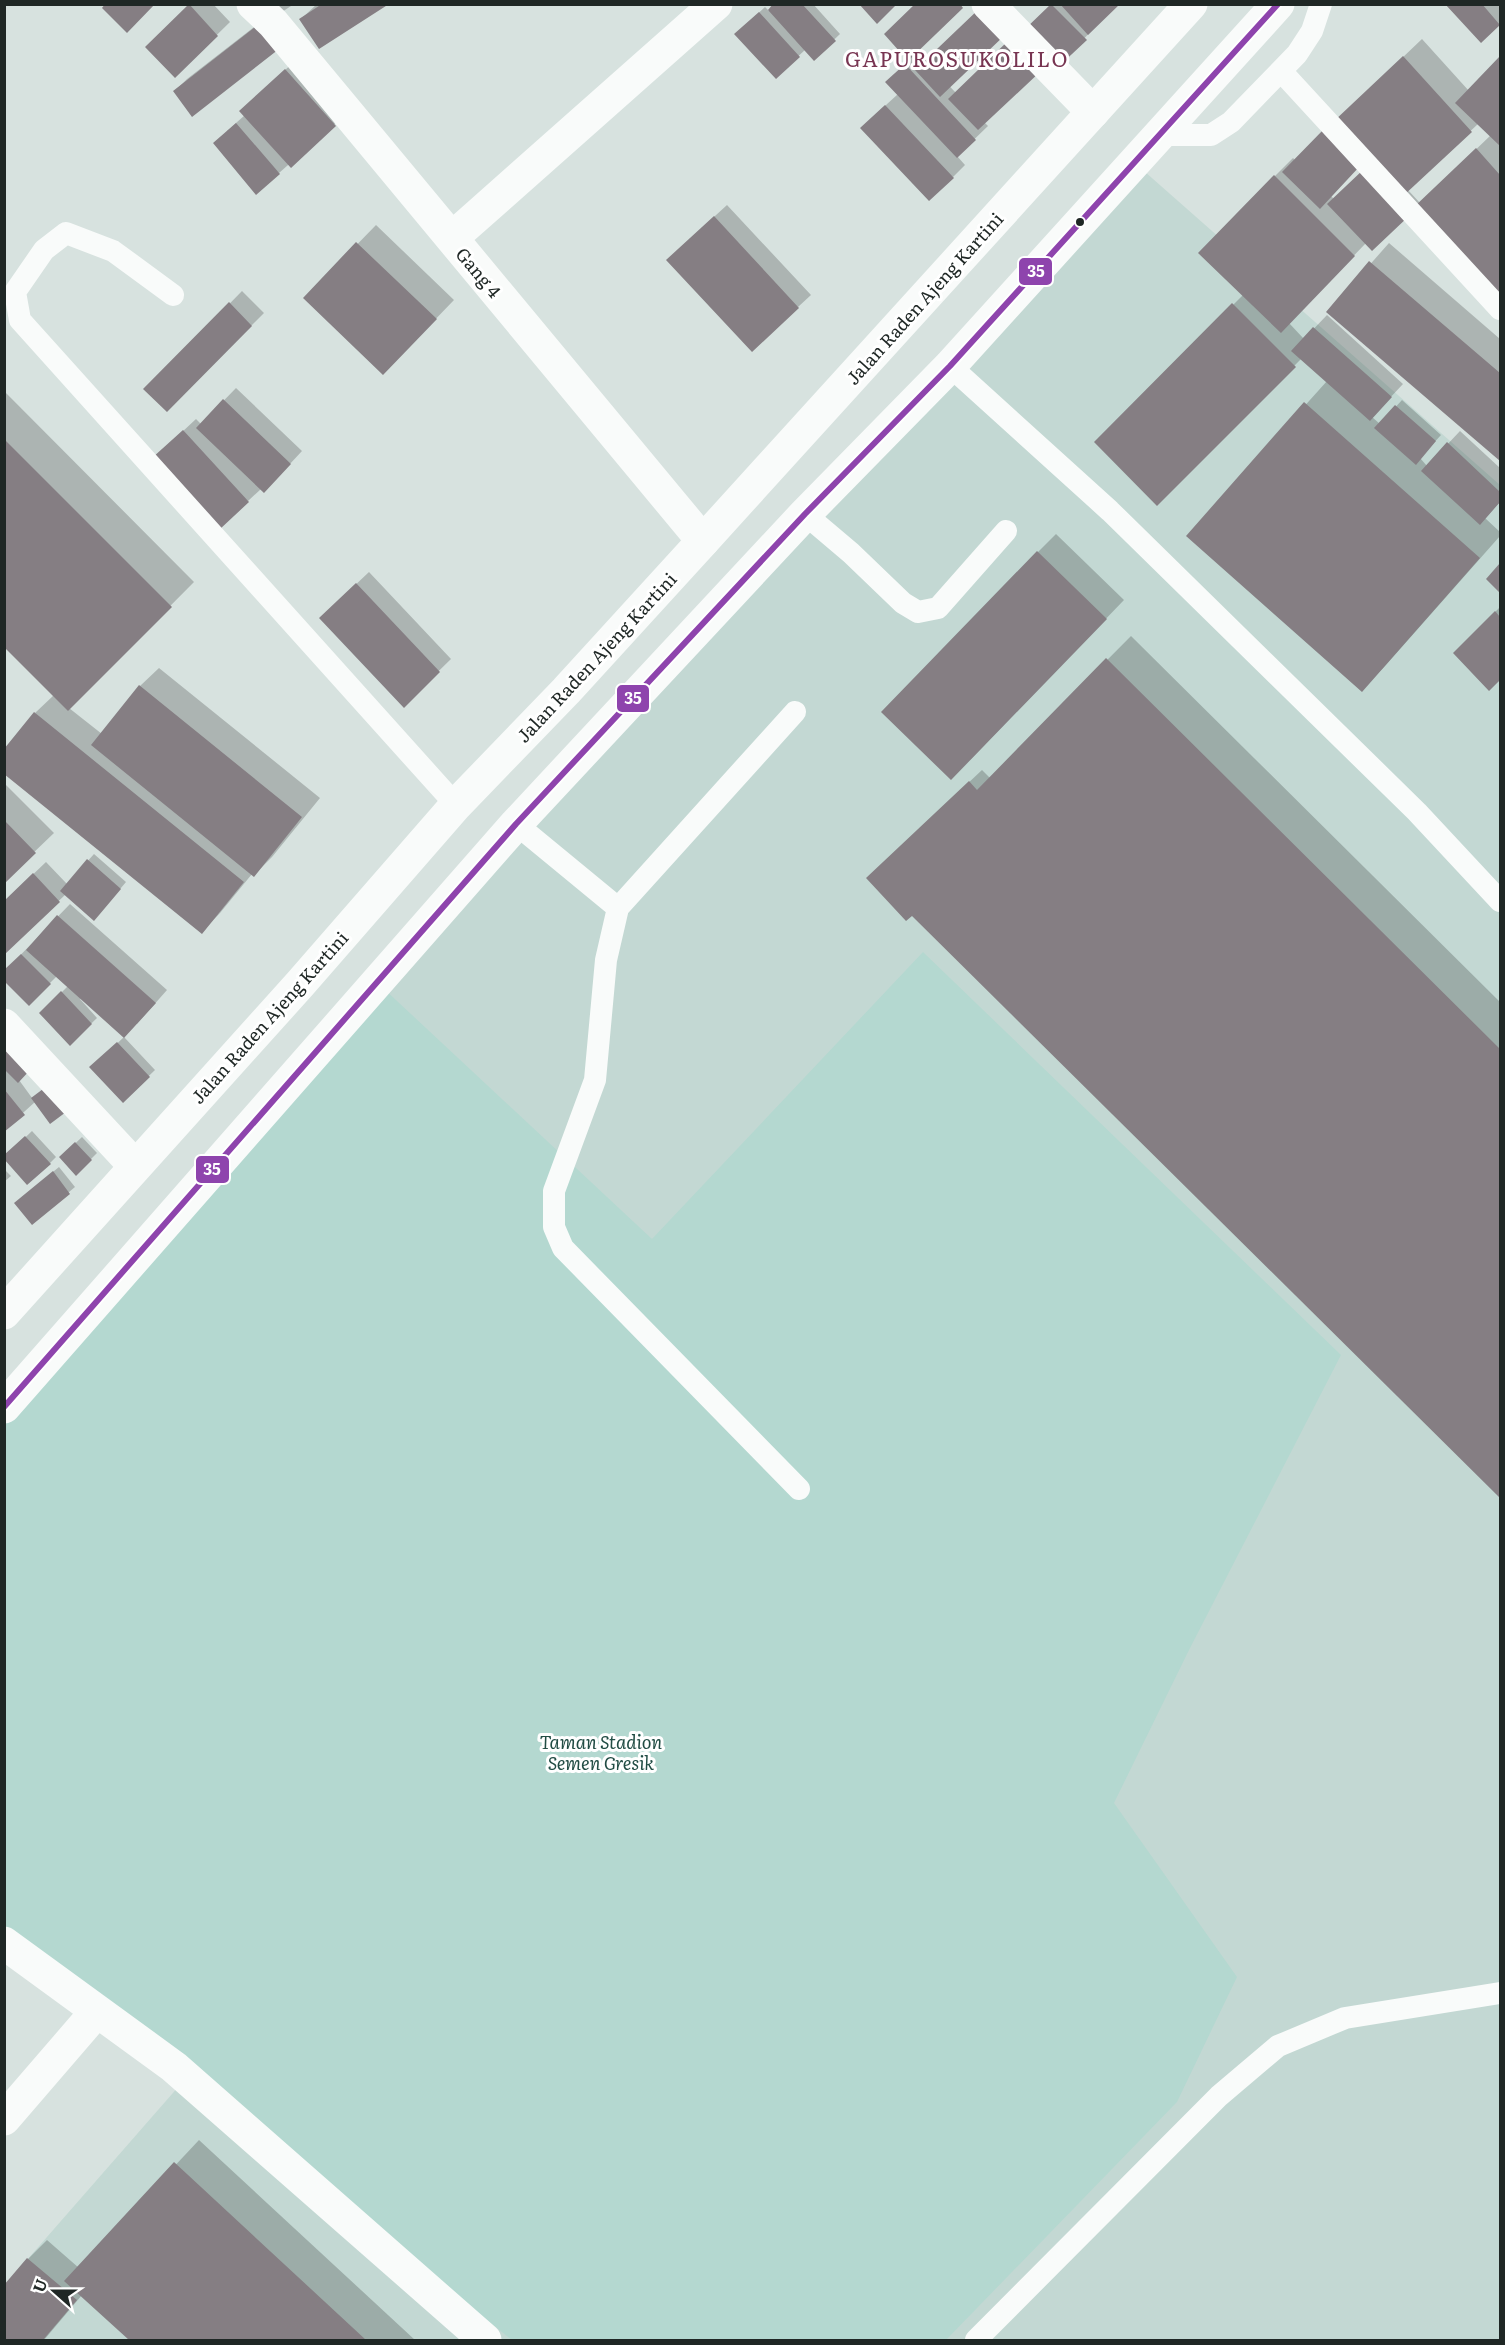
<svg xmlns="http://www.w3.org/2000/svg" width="1505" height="2345" viewBox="0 0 1505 2345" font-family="Literata,serif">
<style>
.built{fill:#c3d8d3}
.green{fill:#b4d8d0}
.shadow{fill:#0003;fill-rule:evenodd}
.building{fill:#857e83}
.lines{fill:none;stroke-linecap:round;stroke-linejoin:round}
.service{stroke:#f9fbfa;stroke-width:22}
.minor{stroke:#f9fbfa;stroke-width:33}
.trunk{stroke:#f9fbfa;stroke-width:33}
.bus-1-casing{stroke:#fff;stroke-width:10}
.bus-1{stroke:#8e44ad;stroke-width:6}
.bus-dot{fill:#1f2725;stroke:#fff;stroke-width:2}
.labels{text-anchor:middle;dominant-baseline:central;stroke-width:6;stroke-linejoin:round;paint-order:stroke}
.street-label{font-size:18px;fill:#1f2725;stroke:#fff}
.park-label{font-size:18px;font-style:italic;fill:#214c44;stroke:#fff}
.quarter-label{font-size:21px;letter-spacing:1.5px;fill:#783552;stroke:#fff}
.line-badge{stroke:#fff;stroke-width:2}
.badge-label{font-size:16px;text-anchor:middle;font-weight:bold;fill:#fff}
</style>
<rect width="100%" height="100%" fill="#d7e2df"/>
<path class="built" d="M 1144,171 L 1500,485 L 1500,2340 L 5,2340 L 5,2285 L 186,2078 L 382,987 Z"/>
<path class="green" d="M 923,952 L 1341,1355 L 1189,1650 L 1114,1803 L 1237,1977 L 1177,2102 L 946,2340 L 512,2340 L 5,1932 L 5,1409 L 382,987 L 652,1239 Z"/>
<path class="shadow" d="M 190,4 L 213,4 L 230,22 L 175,76 L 147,47 Z
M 277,4 L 294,4 L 282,12 Z
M 317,4 L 387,4 L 301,19 Z
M 775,4 L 813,4 L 840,34 L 814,59 L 806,49 L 776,77 L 742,28 L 765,7 L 769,11 Z
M 917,4 L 964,4 L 916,51 L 956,93 L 1053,4 L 1118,4 L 1057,66 L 1050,59 L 984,122 L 988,126 L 957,156 L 965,165 L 953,177 L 874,116 L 898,94 L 887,83 L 910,60 L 886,34 Z
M 1447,4 L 1500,4 L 1500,23 L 1481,41 Z
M 272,13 L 290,36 L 175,91 L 187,79 Z
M 1422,39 L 1469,91 L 1500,58 L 1500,297 L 1416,207 L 1366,243 L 1289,323 L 1304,339 L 1327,315 L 1403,384 L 1372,417 L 1380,424 L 1402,400 L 1441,435 L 1420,458 L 1427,466 L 1460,431 L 1500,468 L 1500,502 L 1485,518 L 1500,532 L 1500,536 L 1385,666 L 1362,690 L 1188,536 L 1327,381 L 1302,358 L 1157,504 L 1096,442 L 1243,295 L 1275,176 L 1293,158 L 1295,160 ZM 1479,123 L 1491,135 L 1420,203 L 1408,190 ZM 1367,157 L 1372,162 L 1334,199 L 1331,196 Z
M 298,58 L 347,113 L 279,173 L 227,131 L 245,115 L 254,99 Z
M 727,205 L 811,295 L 798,307 L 680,248 Z
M 376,225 L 454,300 L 401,355 L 305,298 Z
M 1389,243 L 1500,339 L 1500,459 L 1328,312 Z
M 242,291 L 264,313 L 167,410 L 146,389 Z
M 236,388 L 302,451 L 276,479 L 261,489 L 248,501 L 167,446 L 196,419 L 201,424 Z
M 4,391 L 194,582 L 69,708 L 102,734 L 140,686 L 159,668 L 320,798 L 272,857 L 254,875 L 252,874 L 220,913 L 202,932 L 35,713 L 54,695 L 4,645 Z
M 1056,534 L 1124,600 L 970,760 L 1038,552 Z
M 369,572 L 451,659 L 404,705 L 333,606 Z
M 1500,607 L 1500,678 L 1489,689 L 1455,653 Z
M 1131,636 L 1500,1002 L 1500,1496 L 912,914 L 881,865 L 982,770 L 990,778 Z
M 4,783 L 54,833 L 4,881 Z
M 94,854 L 126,882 L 100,913 L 66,894 L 4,953 L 4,902 L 46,862 L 67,884 Z
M 70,904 L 167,990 L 137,1024 L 81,998 L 80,999 L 97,1018 L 70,1044 L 41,1013 L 68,986 L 57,976 L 29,1004 L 4,972 Z
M 4,1031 L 19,1080 L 35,1102 L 4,1130 Z
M 124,1037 L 155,1070 L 123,1101 L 92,1067 Z
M 32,1131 L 56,1157 L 50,1163 L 5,1157 Z
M 82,1137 L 97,1153 L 76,1174 L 61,1157 Z
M 59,1167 L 75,1187 L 32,1223 L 22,1197 Z
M 4,1169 L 11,1176 L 4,1182 Z
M 199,2140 L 415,2340 L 131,2340 L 82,2295 L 44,2340 L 4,2340 L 4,2287 L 28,2259 L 47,2240 L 79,2268 Z"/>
<path class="building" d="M 105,4 L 155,4 L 127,33 L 102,8 Z
M 189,4 L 218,36 L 175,78 L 145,47 Z
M 322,4 L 389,4 L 319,49 L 299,19 Z
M 773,4 L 802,4 L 836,41 L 814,61 L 768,10 Z
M 859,4 L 897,4 L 877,24 Z
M 915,4 L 960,4 L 963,8 L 908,61 L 884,34 Z
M 1051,4 L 1087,40 L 1057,68 L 1023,31 Z
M 1060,4 L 1120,4 L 1088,35 Z
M 1445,4 L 1482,4 L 1500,25 L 1481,43 Z
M 981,7 L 1006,34 L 940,97 L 915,70 Z
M 759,12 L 800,57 L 776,79 L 734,34 Z
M 259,24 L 279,49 L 192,117 L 173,91 Z
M 1011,38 L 1041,71 L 978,130 L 948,99 Z
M 1403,56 L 1472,132 L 1402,197 L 1333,122 Z
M 1500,56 L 1500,146 L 1455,103 Z
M 905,64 L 976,140 L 957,158 L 885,82 Z
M 285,69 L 336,126 L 291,168 L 239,111 Z
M 885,105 L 954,178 L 929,201 L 860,128 Z
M 236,123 L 280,174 L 256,195 L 213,143 Z
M 1323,130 L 1360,166 L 1320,209 L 1282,172 Z
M 1476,148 L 1500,175 L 1500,299 L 1414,207 Z
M 1364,169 L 1409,216 L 1372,251 L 1327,204 Z
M 1274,175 L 1355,256 L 1281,333 L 1198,253 Z
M 714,216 L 799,308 L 752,352 L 666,260 Z
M 356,242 L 437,319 L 383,375 L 303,298 Z
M 1369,261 L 1500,373 L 1500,461 L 1326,312 Z
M 229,302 L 252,326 L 167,412 L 143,389 Z
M 1232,303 L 1296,367 L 1157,506 L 1094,442 Z
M 1313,327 L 1392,397 L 1370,421 L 1291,351 Z
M 223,399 L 291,464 L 264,493 L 196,428 Z
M 1304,402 L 1480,558 L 1362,692 L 1186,536 Z
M 1395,405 L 1436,441 L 1416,465 L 1374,428 Z
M 183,430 L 249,502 L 219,530 L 152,458 Z
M 4,439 L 172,607 L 68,711 L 4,647 Z
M 1447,442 L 1500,492 L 1500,502 L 1480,525 L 1421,471 Z
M 1037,551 L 1107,619 L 951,780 L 881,712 Z
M 1500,563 L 1500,593 L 1486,579 Z
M 356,583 L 440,672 L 404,708 L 319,618 Z
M 1495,611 L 1500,617 L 1500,680 L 1489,691 L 1453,653 Z
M 1106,658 L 1500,1049 L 1500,1498 L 912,916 L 906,921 L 866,878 L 969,781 L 977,790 Z
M 139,685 L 302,817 L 254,877 L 91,745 Z
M 34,712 L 244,882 L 202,934 L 4,774 L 4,749 Z
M 4,820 L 36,853 L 4,884 Z
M 87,859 L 121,889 L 94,921 L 60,891 Z
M 33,873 L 60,902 L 4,955 L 4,901 Z
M 57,915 L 156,1003 L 124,1038 L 26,950 Z
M 21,954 L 51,984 L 29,1006 L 4,981 L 4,970 Z
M 61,991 L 92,1024 L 70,1046 L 39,1013 Z
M 4,1042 L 31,1069 L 18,1083 L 4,1069 Z
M 117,1042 L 150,1077 L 123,1103 L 89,1067 Z
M 51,1083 L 70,1109 L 50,1124 L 31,1098 Z
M 4,1089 L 25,1115 L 4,1132 Z
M 25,1136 L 51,1164 L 27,1185 L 4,1159 L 4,1155 Z
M 75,1142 L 92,1160 L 76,1176 L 59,1157 Z
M 53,1171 L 70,1194 L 32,1225 L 14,1203 Z
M 174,2162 L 366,2340 L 129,2340 L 64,2281 Z
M 27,2258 L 77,2300 L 43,2340 L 4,2340 L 4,2285 Z"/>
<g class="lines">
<path class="service" d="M 1281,71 L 1500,309
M 1160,135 L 1211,135 L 1231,122 L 1297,54 L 1312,31 L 1321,4
M 173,295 L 113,251 L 66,233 L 44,250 L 15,292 L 20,320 L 456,805
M 950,366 L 1110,511 L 1417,812 L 1500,901
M 805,514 L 851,553 L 903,603 L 918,612 L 938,608 L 1006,531
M 516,824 L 618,908 L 795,712
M 618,908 L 606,960 L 595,1080 L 554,1191 L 554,1227 L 563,1248 L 799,1489
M 976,2340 L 1219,2096 L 1278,2046 L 1345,2018 L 1500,1993"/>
<path class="minor" d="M 253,4 L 273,23 L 703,541
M 988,4 L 1093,112
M 452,238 L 716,4
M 4,1025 L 135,1166
M 4,1943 L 174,2067 L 485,2340
M 4,2119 L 97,2011"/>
<path class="trunk" d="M 4,1313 L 300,984 L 456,805 L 566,691 L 703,541 L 1191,4
M 4,1407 L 516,824 L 805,514 L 950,366 L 1278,4"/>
<g class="bus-1-casing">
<path id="bus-1" d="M 4,1407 L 516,824 L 805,514 L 950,366 L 1278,4"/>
</g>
<use href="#bus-1" class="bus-1"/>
</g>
<circle class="bus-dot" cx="1080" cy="222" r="5"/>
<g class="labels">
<g class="street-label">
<text transform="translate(479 272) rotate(50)">Gang 4</text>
<text transform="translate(924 298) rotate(-48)">Jalan Raden Ajeng Kartini</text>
<text transform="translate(596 657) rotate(-47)">Jalan Raden Ajeng Kartini</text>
<text transform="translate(269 1017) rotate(-48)">Jalan Raden Ajeng Kartini</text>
</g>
<g class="park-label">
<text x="601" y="1741">Taman Stadion<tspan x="601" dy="21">Semen Gresik</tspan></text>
</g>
<g class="quarter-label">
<text x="957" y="57">GAPUROSUKOLILO</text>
</g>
</g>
<g class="line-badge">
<rect x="1018" y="257" width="35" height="29" rx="6" fill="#8e44ad"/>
<rect x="616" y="684" width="34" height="29" rx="6" fill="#8e44ad"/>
<rect x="195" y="1155" width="35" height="29" rx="6" fill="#8e44ad"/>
</g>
<g class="badge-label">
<text x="1036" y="277">35</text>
<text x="633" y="704">35</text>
<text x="212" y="1175">35</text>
</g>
<rect width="1505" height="2345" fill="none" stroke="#1f2725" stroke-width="12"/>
<g transform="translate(54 2291) rotate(291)" stroke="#ffffff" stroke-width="4.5" paint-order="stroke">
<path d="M0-4.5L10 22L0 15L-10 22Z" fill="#1f2725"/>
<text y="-9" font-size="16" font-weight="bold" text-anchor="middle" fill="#1f2725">U</text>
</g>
</svg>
